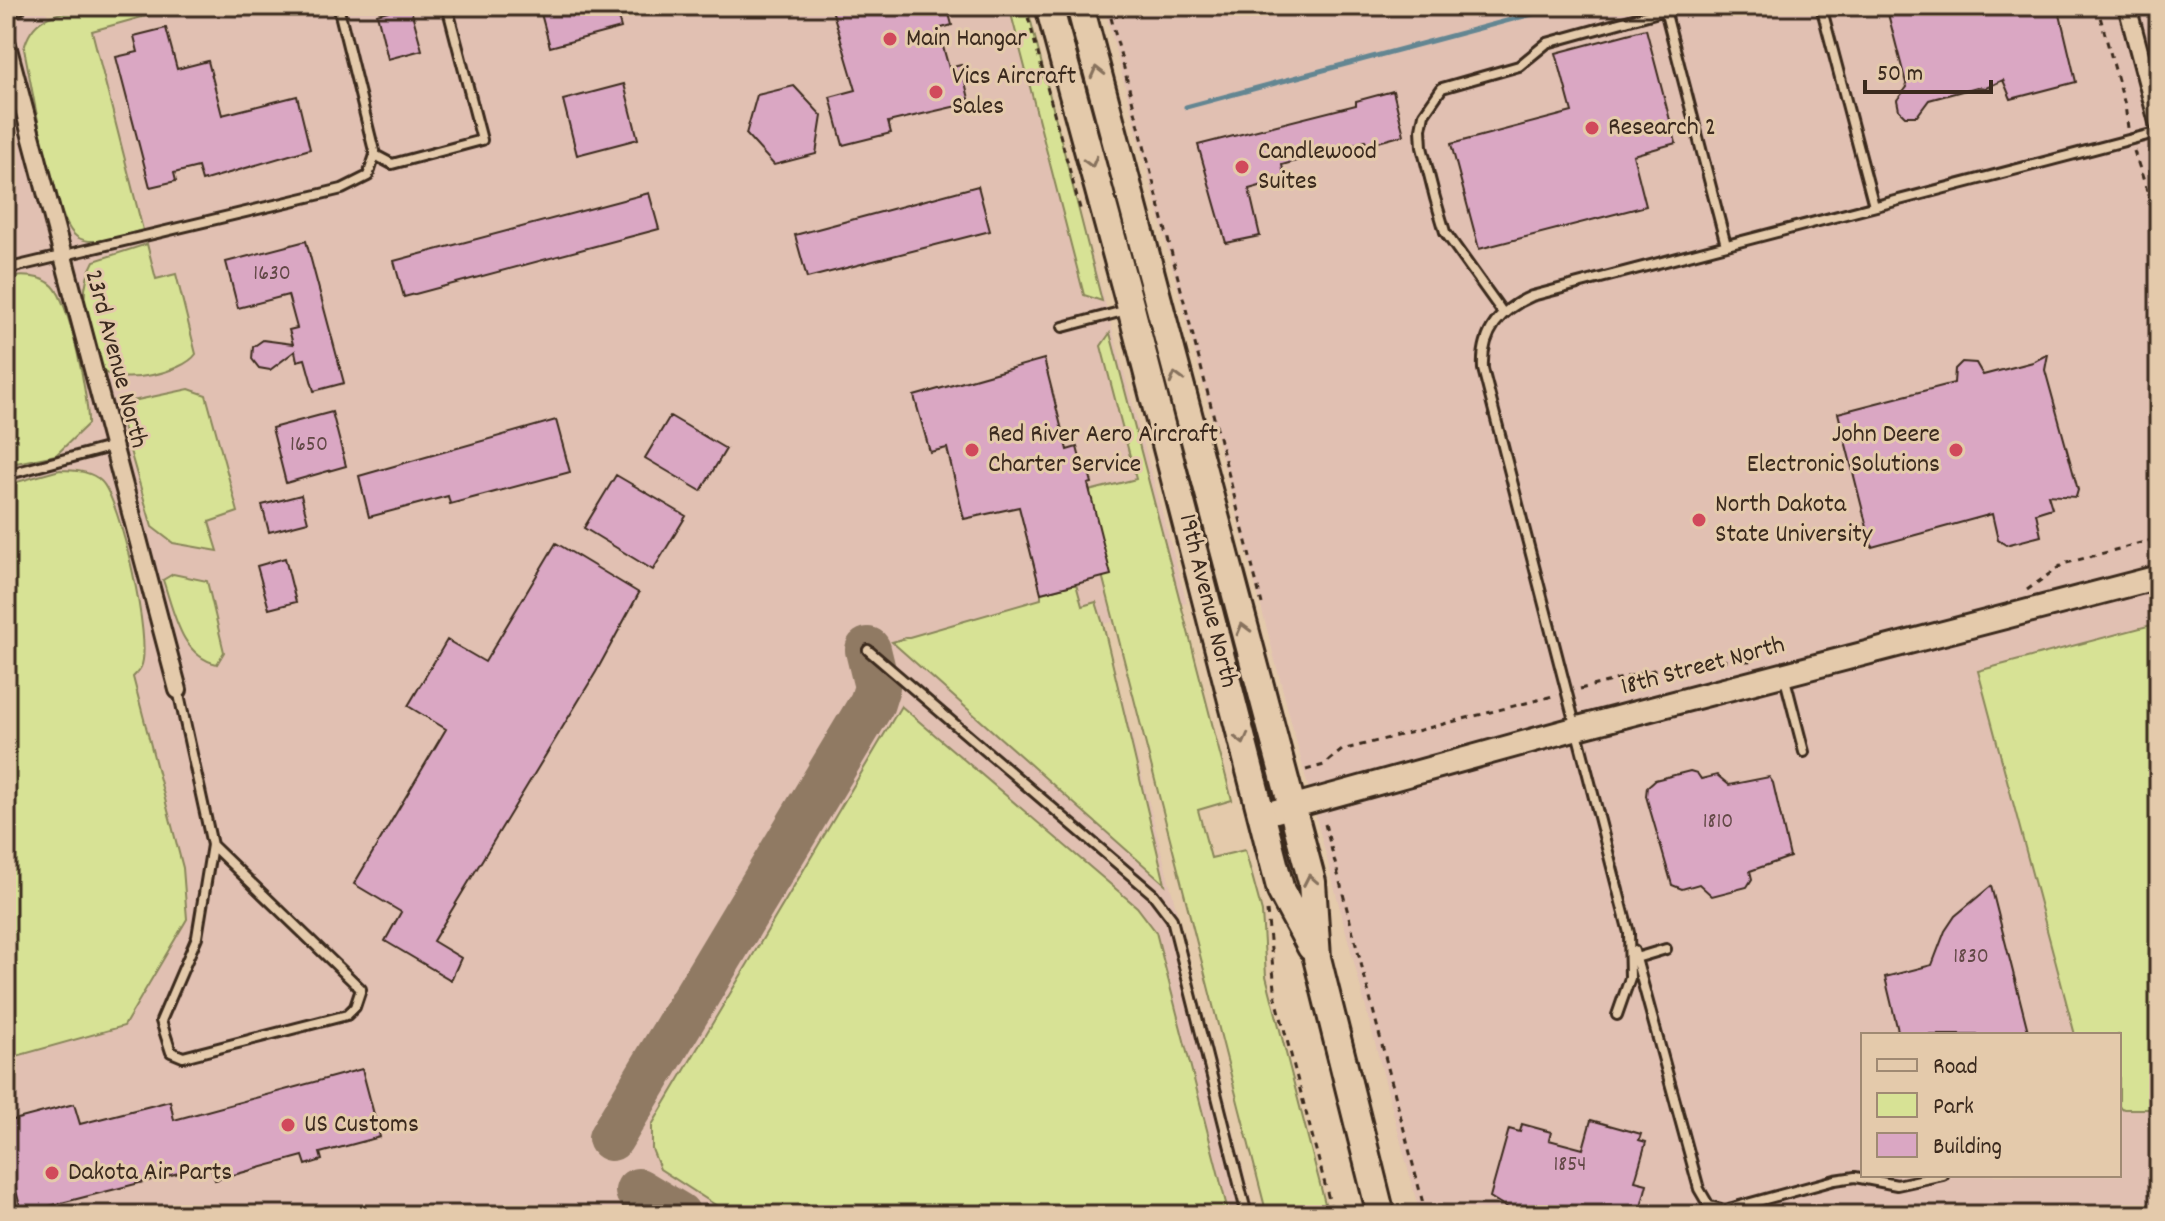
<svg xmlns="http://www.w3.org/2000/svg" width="2165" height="1221" viewBox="0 0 2165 1221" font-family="Dekko,sans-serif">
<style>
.built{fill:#e1c0b2;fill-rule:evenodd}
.green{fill:#d7e295;stroke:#89865a;stroke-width:2}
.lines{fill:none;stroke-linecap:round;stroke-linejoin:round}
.stream{stroke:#638692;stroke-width:5}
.taxiway{stroke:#907a64;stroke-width:46}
.building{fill:#daa7c3;stroke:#3b2a1e;stroke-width:2}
.service-casing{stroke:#3b2a1e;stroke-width:14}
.minor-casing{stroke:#3b2a1e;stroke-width:22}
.tertiary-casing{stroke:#3b2a1e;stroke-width:28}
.primary-casing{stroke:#3b2a1e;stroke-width:32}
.path{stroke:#3b2a1e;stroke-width:3;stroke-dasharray:6 6;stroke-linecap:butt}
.service{stroke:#e4caab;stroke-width:8}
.minor{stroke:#e4caab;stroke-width:16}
.tertiary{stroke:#e4caab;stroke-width:22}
.primary{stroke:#e4caab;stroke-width:26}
.oneway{stroke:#87725d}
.poi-dot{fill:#d1495b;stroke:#e4caab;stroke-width:3}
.labels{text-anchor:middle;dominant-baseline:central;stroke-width:6;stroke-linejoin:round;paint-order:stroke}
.number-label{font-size:22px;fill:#634947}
.poi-label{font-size:26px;fill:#3b2a1e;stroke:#e4caab;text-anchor:start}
.street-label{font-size:26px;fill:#3b2a1e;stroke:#e4caab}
</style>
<rect width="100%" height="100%" fill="#e4caab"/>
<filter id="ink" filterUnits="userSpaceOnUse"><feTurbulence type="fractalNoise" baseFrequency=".0125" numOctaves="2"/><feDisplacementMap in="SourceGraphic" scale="16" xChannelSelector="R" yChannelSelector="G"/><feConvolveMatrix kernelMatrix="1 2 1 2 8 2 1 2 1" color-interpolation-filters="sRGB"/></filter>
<g filter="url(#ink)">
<path class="built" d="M 6,6 L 45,6 L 50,25 L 126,6 L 1024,6 L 1187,603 L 1103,624 L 1255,1215 L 6,1215 Z
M 1104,6 L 2159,6 L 2159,1215 L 1420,1215 ZM 1863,1035 L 2119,1035 L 2119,1175 L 1863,1175 Z"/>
<path class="green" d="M 93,6 L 181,6 L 92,31 L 143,230 C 126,234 94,248 77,237 C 52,221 32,84 24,49 C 33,12 61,14 93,6 Z
M 1009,6 L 1027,6 L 1102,301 L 1084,295 Z
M 147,244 L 156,279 L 176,274 L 196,354 C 183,373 120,386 103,371 C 92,332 73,299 94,261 Z
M 6,278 C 21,275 42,275 53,286 C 70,303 89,399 88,424 L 56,455 L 6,465 Z
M 1110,333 L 1232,800 L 1198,810 L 1211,858 L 1245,850 L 1262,912 L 1266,976 L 1328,1215 L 1267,1215 L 1081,493 L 1136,479 L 1101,346 Z
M 189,389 L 206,395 L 238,512 L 209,522 L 218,551 L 173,543 L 152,527 L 120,416 L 128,402 Z
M 60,470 C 74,471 90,470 101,481 C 120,498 153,644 141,667 C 139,671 136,674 133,677 L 183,868 L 187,919 L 124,1026 L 6,1059 L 6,485 Z
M 173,574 L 207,581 L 224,652 L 217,664 C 181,656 174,612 163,580 Z
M 1076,584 L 1082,606 L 1096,602 L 1103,624 L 1165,884 L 892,642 L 1041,599 L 1041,593 Z
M 2159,623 L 2159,1109 L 2124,1109 L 2119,1107 L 2119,1035 L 2075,1035 L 1978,671 Z
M 901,706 L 1137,907 L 1156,932 L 1229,1215 L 731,1215 L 660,1169 L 652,1149 L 652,1125 Z"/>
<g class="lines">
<path class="stream" d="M 1186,107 L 1562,6"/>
<path class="taxiway" d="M 611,1138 L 872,703 L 877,687 L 868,650
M 638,1191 L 678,1215"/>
</g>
<path class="building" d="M 387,6 L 410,6 L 422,50 L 388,59 L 377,14 L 388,11 Z
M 539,6 L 615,6 L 621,28 L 550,47 Z
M 831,6 L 947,6 L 952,25 L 938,29 L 949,68 L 961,65 L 970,103 L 888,122 L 891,133 L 843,145 L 830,97 L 856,90 Z
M 1886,6 L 2058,6 L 2076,82 L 2011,99 L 2003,80 L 1986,88 L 1977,87 L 1929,100 L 1917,116 L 1905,116 L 1899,110 L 1897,100 L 1907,87 Z
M 166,28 L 177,69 L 208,61 L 222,115 L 297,96 L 310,149 L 202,181 L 198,167 L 174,173 L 176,181 L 150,187 L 116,57 L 138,52 L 134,36 Z
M 1646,29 L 1676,143 L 1633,155 L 1646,206 L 1479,249 L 1451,144 L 1572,112 L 1556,53 Z
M 624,84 L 638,139 L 577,155 L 563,100 Z
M 794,86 L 822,116 L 816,154 L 774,165 L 746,134 L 757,95 Z
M 1393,91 L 1404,135 L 1367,145 L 1365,141 L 1282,165 L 1285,179 L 1249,189 L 1260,236 L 1226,243 L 1198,145 L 1356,105 L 1356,101 Z
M 978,186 L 990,231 L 807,278 L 795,235 Z
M 649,193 L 659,229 L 404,297 L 394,261 Z
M 306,241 L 344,383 L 314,391 L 305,359 L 297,361 L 295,351 L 270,370 L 259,368 L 252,359 L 253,347 L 263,340 L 293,344 L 289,330 L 297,328 L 288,295 L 238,308 L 226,262 Z
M 2048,354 L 2045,370 L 2078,490 L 2076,497 L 2048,495 L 2052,508 L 2036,513 L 2041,536 L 2006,545 L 1998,540 L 1992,514 L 1872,547 L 1838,413 L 1954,383 L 1955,369 L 1962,362 L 1976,363 L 1983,375 L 2033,362 Z
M 1044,359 L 1067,450 L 1077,447 L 1083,470 L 1088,468 L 1092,483 L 1088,484 L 1111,575 L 1041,593 L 1019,507 L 964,519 L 947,448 L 930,452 L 914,396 Z
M 332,412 L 346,466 L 286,483 L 272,428 Z
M 670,416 L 726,449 L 701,491 L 645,458 Z
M 556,420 L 570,472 L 450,504 L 448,496 L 369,517 L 359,476 Z
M 616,475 L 686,516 L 653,570 L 584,528 Z
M 301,495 L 308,522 L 269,532 L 262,505 Z
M 556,543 L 639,593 L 596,672 L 433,941 L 461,958 L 451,980 L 385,941 L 401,912 L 354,884 L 446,729 L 408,706 L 447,640 L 485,662 Z
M 285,558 L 296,602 L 269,609 L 257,566 Z
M 1690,771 L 1697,773 L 1701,779 L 1717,775 L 1729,785 L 1769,777 L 1773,783 L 1790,857 L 1750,871 L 1752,879 L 1747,887 L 1712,896 L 1699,884 L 1682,889 L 1672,885 L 1646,796 L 1647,787 L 1655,780 Z
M 1991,886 L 2029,1035 L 1899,1035 L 1885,977 L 1932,965 L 1945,931 L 1955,916 Z
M 362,1069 L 380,1137 L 320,1153 L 322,1160 L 306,1165 L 303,1156 L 215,1180 L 210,1165 L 22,1213 L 6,1154 L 6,1122 L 74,1104 L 80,1124 L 170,1101 L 174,1120 Z
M 1591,1120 L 1641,1134 L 1639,1140 L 1646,1142 L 1635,1181 L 1647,1184 L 1639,1215 L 1519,1215 L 1490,1197 L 1509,1129 L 1520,1132 L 1522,1124 L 1551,1132 L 1549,1140 L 1583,1149 Z"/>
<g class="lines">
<g class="service-casing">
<path id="service" d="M 1821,6 L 1874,206
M 1665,10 L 1726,245
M 375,155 L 392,164 L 482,140 L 447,6
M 6,269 L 342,189 L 368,176 L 375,155 L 338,6
M 1503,313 L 1445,232 L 1435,198 L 1422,147 L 1421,129 L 1424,114 L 1442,88 L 1519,66 L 1547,43 L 1680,6
M 1063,327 L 1127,310
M 6,475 L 114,446
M 868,650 L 1153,894 L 1172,919 L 1247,1215
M 1784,675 L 1804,752
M 178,690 L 212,845 L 197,937 L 161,1021 L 171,1052 L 183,1057 L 347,1015 L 355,1007 L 361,989 L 212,845
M 1634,951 L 1699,1189 L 1709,1206 L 1725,1210 L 1835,1180 L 1855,1177 L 1897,1185 L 1943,1175
M 1636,958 L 1666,949
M 1617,1015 L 1630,978 L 1629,933 L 1483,369 C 1481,333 1499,310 1532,296 L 2159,132"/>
</g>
<g class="minor-casing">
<path id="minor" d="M 2127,6 L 2159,126
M 6,9 L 17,6
M 6,41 L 178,690"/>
</g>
<g class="tertiary-casing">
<path id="tertiary" d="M 1262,815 L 1574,729 L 2159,577"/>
</g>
<g class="primary-casing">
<path id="primary" d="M 1049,6 L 1131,308 L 1281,891 L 1311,947
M 1080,6 L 1312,882 L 1317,958 L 1381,1215"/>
</g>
<path class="path" d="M 1025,6 L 1081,212
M 1108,6 L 1262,604
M 2097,6 L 2125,105 L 2128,128
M 2158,6 L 2159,10
M 2134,151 L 2159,227
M 2027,590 L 2063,564 L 2159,538
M 1580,689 L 1692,660 L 1756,661
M 1306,770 L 1324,765 L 1342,750 L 1557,695
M 1325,824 L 1426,1215
M 1267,911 L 1276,998 L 1333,1215"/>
<use href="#service" class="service"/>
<use href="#minor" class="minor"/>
<use href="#tertiary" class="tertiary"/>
<use href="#primary" class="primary"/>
</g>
<defs><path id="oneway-chevron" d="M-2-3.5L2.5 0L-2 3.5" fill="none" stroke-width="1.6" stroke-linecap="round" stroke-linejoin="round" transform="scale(2)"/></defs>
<g class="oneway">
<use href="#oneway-chevron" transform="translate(1097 72) rotate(-104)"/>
<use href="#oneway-chevron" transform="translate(1091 162) rotate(75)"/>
<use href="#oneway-chevron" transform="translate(1176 378) rotate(-105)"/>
<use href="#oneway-chevron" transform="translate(1243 629) rotate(-105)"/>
<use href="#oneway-chevron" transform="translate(1242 739) rotate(76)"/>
<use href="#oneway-chevron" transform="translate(1310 880) rotate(-101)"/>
</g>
</g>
<g class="poi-dot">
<circle cx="890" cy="39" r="8"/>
<circle cx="936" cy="92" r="8"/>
<circle cx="1592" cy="128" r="8"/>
<circle cx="1242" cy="167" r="8"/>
<circle cx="972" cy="450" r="8"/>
<circle cx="1956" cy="450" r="8"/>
<circle cx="1699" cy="520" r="8"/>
<circle cx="288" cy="1125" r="8"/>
<circle cx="52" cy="1173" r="8"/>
</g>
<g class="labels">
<g class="number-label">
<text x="272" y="274">1630</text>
<text x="309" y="445">1650</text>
<text x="1718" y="822">1810</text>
<text x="1971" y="957">1830</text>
<text x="1570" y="1165">1854</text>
</g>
<g class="poi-label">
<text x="906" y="39">Main Hangar</text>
<text x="952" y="77">Vics Aircraft<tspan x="952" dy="30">Sales</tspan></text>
<text x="1608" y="128">Research 2</text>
<text x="1258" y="152">Candlewood<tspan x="1258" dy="30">Suites</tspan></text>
<text x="988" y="435">Red River Aero Aircraft<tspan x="988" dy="30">Charter Service</tspan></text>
<text x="1940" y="435" text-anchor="end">John Deere<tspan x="1940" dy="30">Electronic Solutions</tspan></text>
<text x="1715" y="505">North Dakota<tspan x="1715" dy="30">State University</tspan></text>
<text x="304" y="1125">US Customs</text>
<text x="68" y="1173">Dakota Air Parts</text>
</g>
<g class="street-label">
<text transform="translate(115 359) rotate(75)">23rd Avenue North</text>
<text transform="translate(1207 601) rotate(76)">19th Avenue North</text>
<text transform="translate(1703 667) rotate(-15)">18th Street North</text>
</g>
</g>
<rect width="2165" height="1221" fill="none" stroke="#e4caab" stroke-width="32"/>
<rect x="16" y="16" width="2133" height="1189" fill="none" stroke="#3b2a1e" stroke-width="3" filter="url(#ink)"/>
<rect x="1861" y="1033" width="260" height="144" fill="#e4caab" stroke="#a08a73" stroke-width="2"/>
<rect x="1877" y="1059" width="40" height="12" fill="#e4caab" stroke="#a08a73" stroke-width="2"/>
<text x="1933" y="1073" font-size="24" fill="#3b2a1e">Road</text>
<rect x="1877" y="1093" width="40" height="24" fill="#d7e295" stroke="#a08a73" stroke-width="2"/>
<text x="1933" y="1113" font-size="24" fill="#3b2a1e">Park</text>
<rect x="1877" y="1133" width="40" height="24" fill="#daa7c3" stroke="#a08a73" stroke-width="2"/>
<text x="1933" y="1153" font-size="24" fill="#3b2a1e">Building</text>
<path d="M1865 80v12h126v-12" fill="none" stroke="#3b2a1e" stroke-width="4"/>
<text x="1877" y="80" font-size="24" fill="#3b2a1e" stroke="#e4caab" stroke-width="6" paint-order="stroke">50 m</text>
</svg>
